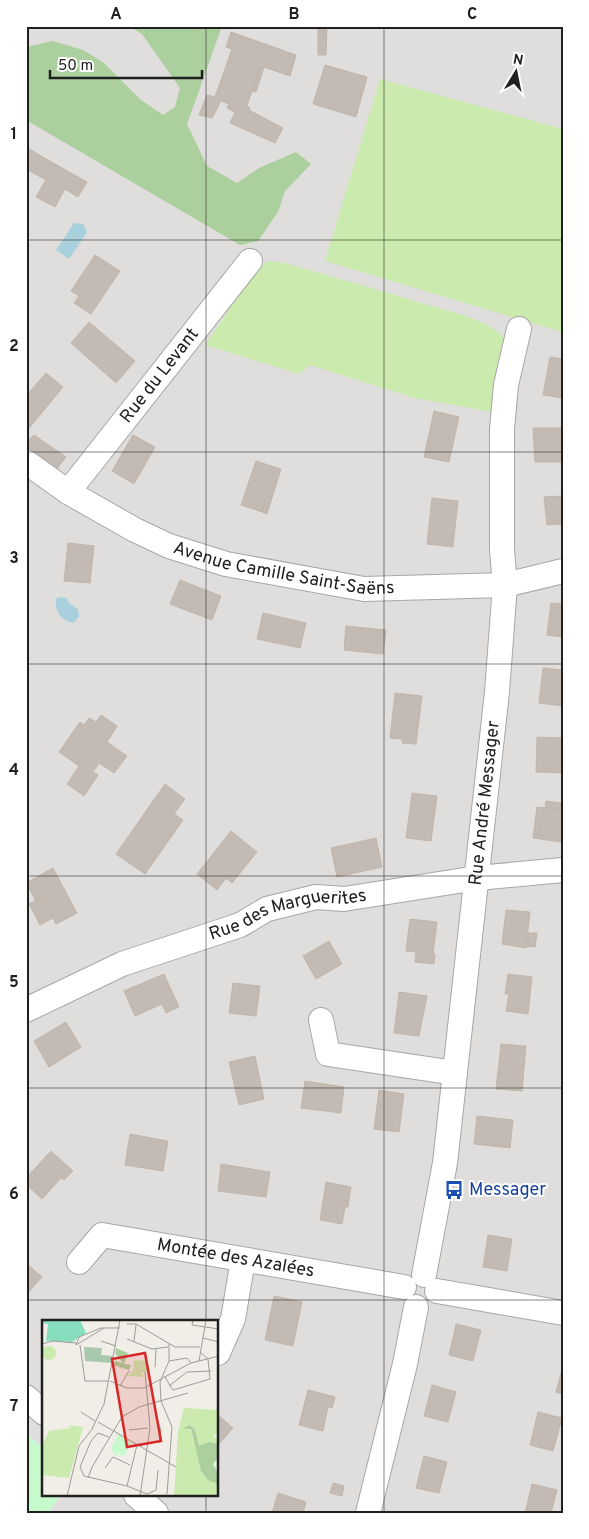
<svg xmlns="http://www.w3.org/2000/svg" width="589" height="1539" viewBox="0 0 589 1539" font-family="Overpass,sans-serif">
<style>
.residential{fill:#dfdedd;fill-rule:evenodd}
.grass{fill:#cbeaae}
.forest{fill:#abcf9d}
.park{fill:#c6f9cb}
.water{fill:#a9d1dd}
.building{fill:#c2bab3;stroke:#c2b5aa}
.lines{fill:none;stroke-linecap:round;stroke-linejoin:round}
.minor-casing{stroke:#a7a7a7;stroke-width:26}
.minor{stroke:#fff;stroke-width:24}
.grid{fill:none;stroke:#202020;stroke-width:1;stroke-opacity:0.55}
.labels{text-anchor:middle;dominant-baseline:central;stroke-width:4;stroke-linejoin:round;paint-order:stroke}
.street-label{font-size:18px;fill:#202020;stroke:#fff}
.transit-label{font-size:18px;fill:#164399;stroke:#fff;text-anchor:start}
.inset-road{fill:none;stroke:#9d9c97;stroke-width:1}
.view{fill:#d62828;fill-opacity:0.15;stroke:#d62828;stroke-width:2.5}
.inset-edge{fill:none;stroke:#202020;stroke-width:2.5}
.neatline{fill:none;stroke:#202020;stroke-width:2}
.grid-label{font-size:16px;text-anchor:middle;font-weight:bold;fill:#202020}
</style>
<rect width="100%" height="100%" fill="#f1eee7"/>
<path class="residential" d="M 26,26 L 563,26 L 563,1513 L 26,1513 ZM 44,1322 L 218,1322 L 218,1495 L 44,1495 Z"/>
<path class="grass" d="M 380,79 L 563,129 L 562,332 L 325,261 Z
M 269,261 L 284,263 C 329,276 373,288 418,302 C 446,311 485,317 506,339 L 492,412 L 415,398 L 310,365 L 299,374 L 205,345 L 258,267 Z"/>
<path class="forest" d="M 129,26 L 222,26 L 187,124 L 207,166 L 237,183 L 259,168 L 296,152 L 311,164 L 285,191 L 278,212 L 258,241 L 240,245 L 26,120 L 26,47 L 53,41 L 83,50 L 104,63 L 141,100 L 163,115 L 175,107 L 180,88 L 142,34 Z"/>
<path class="park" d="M 26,1434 L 44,1449 L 44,1495 L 61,1495 L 48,1513 L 26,1513 Z"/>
<path class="water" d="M 74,223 L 83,224 L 87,232 L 69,259 L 56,250 Z
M 59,597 L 67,598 L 69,603 L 78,609 L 79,616 L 74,623 C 61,620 55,613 56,599 Z"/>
<path class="building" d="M 318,26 L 327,26 L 326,55 L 318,55 Z
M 231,32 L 296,55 L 290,76 L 260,66 L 247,106 L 250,108 L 249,110 L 283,128 L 275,143 L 230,123 L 235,112 L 227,108 L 229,104 L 221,101 L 212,118 L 199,115 L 207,95 L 215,97 L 232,49 L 226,47 Z
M 325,65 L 367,77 L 356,117 L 313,104 Z
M 260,66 L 264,67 L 256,92 L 252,91 Z
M 26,147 L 55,164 L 46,180 L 26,169 Z
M 55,164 L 87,182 L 78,197 L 65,189 L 55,207 L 36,197 Z
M 95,255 L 120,271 L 91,314 L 74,303 L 79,296 L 71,291 Z
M 89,322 L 135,361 L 116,383 L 71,343 Z
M 550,357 L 563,359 L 563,398 L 543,395 Z
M 46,373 L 63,387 L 26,432 L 26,396 Z
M 434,411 L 459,417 L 449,462 L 424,457 Z
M 533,428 L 562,428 L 562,462 L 535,462 Z
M 34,435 L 66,457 L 56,470 L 26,454 L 26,439 L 29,440 Z
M 133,435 L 155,447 L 134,484 L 112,471 Z
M 256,461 L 281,469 L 272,498 L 267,496 L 262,512 L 241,505 Z
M 267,496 L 272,498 L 267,514 L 262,512 Z
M 563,496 L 563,524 L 547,525 L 544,497 Z
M 432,498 L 458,501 L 453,547 L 427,544 Z
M 68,543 L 94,546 L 90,583 L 64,581 Z
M 180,580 L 221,596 L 212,620 L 170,604 Z
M 551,603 L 563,604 L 563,637 L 547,635 Z
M 263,613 L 306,623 L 300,648 L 257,639 Z
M 346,626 L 386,630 L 383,654 L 344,650 Z
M 543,668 L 563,670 L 563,706 L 539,703 Z
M 395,693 L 422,696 L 416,744 L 402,743 L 402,739 L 390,738 Z
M 101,715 L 117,726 L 107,742 L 127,756 L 114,773 L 99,763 L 93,772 L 98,775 L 84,796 L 67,784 L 79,766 L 59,752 L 80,722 L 84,725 L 89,718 L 96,722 Z
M 537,737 L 563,738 L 563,773 L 536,772 Z
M 165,784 L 185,799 L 174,814 L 183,820 L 145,874 L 116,854 Z
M 412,793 L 437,796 L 431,841 L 406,838 Z
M 546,801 L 561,803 L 560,810 L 545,808 Z
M 537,807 L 563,810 L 563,842 L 561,838 L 538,835 L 540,823 L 535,822 Z
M 535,822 L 540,823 L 538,835 L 561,838 L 561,842 L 533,838 Z
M 231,831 L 257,852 L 232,883 L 226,878 L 217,890 L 197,874 Z
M 376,838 L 382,867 L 337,877 L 331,848 Z
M 53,868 L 77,913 L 56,924 L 42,897 L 36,901 L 26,883 Z
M 42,897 L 53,918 L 40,925 L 29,904 Z
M 506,910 L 530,912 L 526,948 L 502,944 Z
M 410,919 L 437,922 L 433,954 L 435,954 L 434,964 L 415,962 L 416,952 L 406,951 Z
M 528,933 L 537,933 L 535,947 L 526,946 Z
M 329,941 L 342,964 L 316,979 L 303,956 Z
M 164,974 L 179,1007 L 166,1013 L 162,1004 L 135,1016 L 124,991 Z
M 508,974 L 532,977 L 528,1014 L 506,1011 L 509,994 L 505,994 Z
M 233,983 L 260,986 L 256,1016 L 229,1013 Z
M 399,992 L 427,996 L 419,1036 L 394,1033 Z
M 66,1022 L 81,1047 L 49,1067 L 34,1041 Z
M 501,1044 L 526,1046 L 522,1091 L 496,1089 Z
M 255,1056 L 264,1099 L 239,1105 L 229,1062 Z
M 305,1081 L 344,1087 L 341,1113 L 301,1108 Z
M 379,1090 L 404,1094 L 399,1132 L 374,1129 Z
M 477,1116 L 513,1120 L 510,1148 L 474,1144 Z
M 130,1134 L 168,1141 L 163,1171 L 125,1165 Z
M 51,1151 L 73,1171 L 64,1180 L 61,1178 L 42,1199 L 26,1184 L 26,1178 Z
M 221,1164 L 270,1172 L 266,1197 L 218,1191 Z
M 326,1182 L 351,1187 L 348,1207 L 345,1207 L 342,1224 L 320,1220 Z
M 488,1235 L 512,1239 L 507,1271 L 483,1267 Z
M 26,1263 L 42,1277 L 26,1295 Z
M 274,1296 L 302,1302 L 294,1341 L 280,1337 L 279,1343 L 265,1340 Z
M 456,1324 L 481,1330 L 473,1361 L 449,1355 Z
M 280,1337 L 294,1341 L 293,1346 L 279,1343 Z
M 563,1366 L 563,1394 L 556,1392 Z
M 432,1385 L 456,1392 L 448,1422 L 424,1416 Z
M 308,1390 L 335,1397 L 332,1408 L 328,1407 L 323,1431 L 299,1425 Z
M 538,1412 L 562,1418 L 553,1451 L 530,1445 Z
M 218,1415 L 233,1428 L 218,1445 Z
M 424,1456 L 447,1462 L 439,1493 L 416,1488 Z
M 333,1483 L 344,1486 L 342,1496 L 330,1493 Z
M 532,1484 L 557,1490 L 551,1513 L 525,1513 Z
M 278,1493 L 306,1502 L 303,1513 L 272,1513 Z"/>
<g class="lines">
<g class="minor-casing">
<g id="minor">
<path id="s1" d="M 26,462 L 68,492 L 135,530 L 169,546 L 226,564 L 364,589 L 505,585 L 563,571"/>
<path id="s2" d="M 68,492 L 250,261"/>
<path id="s3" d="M 26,1010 L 122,964 L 240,925 L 267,909 L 316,897 L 344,899 L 477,878 L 563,870"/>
<path d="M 321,1020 L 328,1054 L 455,1073"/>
<path id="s4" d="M 79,1262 L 102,1235 L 404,1287"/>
<path id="s5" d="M 424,1275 L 445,1163 L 497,692 L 505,585 L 502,550 L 502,429 L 506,385 L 519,329"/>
<path d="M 437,1291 L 563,1313"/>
<path d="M 218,1353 L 233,1319 L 243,1260"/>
<path d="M 26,1397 L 44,1413"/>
<path d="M 136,1495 L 156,1513"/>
<path d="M 368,1513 L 405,1364 L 416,1307"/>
</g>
</g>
<use href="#minor" class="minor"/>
</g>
<path class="grid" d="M 206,26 L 206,1322M 384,26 L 384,1513M 26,240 L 563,240M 26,452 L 563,452M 26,664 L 563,664M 26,876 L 563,876M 26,1088 L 563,1088M 26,1300 L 563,1300M 206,1495 L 206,1513"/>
<defs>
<g id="bus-bare" transform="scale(1.5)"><path d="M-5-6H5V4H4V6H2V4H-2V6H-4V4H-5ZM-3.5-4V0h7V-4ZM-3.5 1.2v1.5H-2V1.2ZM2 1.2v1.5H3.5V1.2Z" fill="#1a4fb4" stroke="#fff" stroke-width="2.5" paint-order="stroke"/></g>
</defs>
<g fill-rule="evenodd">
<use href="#bus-bare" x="454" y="1190"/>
</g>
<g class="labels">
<g class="street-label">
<text stroke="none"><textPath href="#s2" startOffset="148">Rue du Levant</textPath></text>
<text stroke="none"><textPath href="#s1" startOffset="284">Avenue Camille Saint-Saëns</textPath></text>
<text stroke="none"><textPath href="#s5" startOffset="476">Rue André Messager</textPath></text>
<text stroke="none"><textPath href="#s3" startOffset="281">Rue des Marguerites</textPath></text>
<text stroke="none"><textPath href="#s4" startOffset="171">Montée des Azalées</textPath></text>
</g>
<g class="transit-label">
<text x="469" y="1190">Messager</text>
</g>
</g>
<g transform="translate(42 1320)">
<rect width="176" height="176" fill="#f1eee7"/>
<path d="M0 33a7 7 0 1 1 14 0a7 7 0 1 1-14 0ZM 92,40 L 105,41 L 105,52 L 99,52 L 102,57 L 85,56 L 91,51 ZM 142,88 L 176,90 L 176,112 L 171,117 L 176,119 L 176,124 L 170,122 L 157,126 L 153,108 L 144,105 L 140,108 L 148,108 L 160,153 L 176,164 L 176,175 L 132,176 L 136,112 ZM 27,105 L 41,107 L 27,158 L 0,155 L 0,126 L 7,111 L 29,108 Z" fill="#cbeaae"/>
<path d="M 74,28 L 86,33 L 82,44 L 89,45 L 87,50 L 71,45 L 73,41 L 81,43 L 73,33 ZM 147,105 L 153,109 L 157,126 L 167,122 L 176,124 L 176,138 L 171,144 L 176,153 L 176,164 L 166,160 L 159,151 L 149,109 L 140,108 Z" fill="#abcf9d"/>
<path d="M 42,27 L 60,28 L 59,35 L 71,36 L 69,43 L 43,41 Z" fill="#a9c9ae"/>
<path d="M 76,114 L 89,122 L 82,136 L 76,133 L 74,137 L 69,129 Z" fill="#c6f9cb"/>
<path d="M 0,0 L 38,0 L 44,13 L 30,22 L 4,21 L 6,4 L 0,3 Z" fill="#87debe"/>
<path class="inset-road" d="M 151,0 L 150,5 L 177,9M 85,4 L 94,4 L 133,27 L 158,27M 62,8 L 34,25 L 37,17 L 59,8 L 78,8M 161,18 L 177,22M 85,19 L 110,29 L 126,27M 59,21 L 74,26M 92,21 L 94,5M 0,24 L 11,21 L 34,23M 38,25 L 43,61 L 66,61M 127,41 L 145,38 L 149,43M 157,41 L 164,0M 113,47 L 114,29M 123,57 L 131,70 L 168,59 L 166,39 L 159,33M 68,61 L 85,68 L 102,68 L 149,43 L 177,36M 78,66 L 87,51M 127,66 L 145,52 L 169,51M 39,92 L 53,101M 115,100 L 119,110 L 117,123M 56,102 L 134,147M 50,109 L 62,84 L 78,0M 87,110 L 106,108M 67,117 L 56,113 L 49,121 L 38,147 L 42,156 L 85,166 L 105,174 L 114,170 L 116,150M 63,148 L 71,137 L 88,145M 46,158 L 50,147 L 80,97 L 97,87 L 146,73M 85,166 L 95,125M 125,174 L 130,107 L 119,81 L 118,62 L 127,41 L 127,24M 25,176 L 37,126 L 51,108M 98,176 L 108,108 L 103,52"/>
<path class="view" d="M 103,33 L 119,121 L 85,127 L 70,39 Z"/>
<rect width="176" height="176" class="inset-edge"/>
</g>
<rect width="589" height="1539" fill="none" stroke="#ffffff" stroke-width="55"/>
<g transform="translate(516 72) rotate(10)" stroke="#ffffff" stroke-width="4" paint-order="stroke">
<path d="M0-4L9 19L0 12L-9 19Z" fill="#202020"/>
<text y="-8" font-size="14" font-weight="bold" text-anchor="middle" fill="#202020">N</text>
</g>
<path d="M50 70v8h152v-8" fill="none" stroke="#202020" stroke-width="2.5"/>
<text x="58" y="70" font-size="15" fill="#202020" stroke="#ffffff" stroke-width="4" paint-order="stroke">50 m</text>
<rect x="28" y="28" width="534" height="1484" class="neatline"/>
<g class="grid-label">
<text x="116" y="19">A</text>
<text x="294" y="19">B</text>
<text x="472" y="19">C</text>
<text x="14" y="139">1</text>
<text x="14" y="351">2</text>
<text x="14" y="563">3</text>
<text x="14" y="775">4</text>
<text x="14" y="987">5</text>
<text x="14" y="1199">6</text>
<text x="14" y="1411">7</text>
</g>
</svg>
